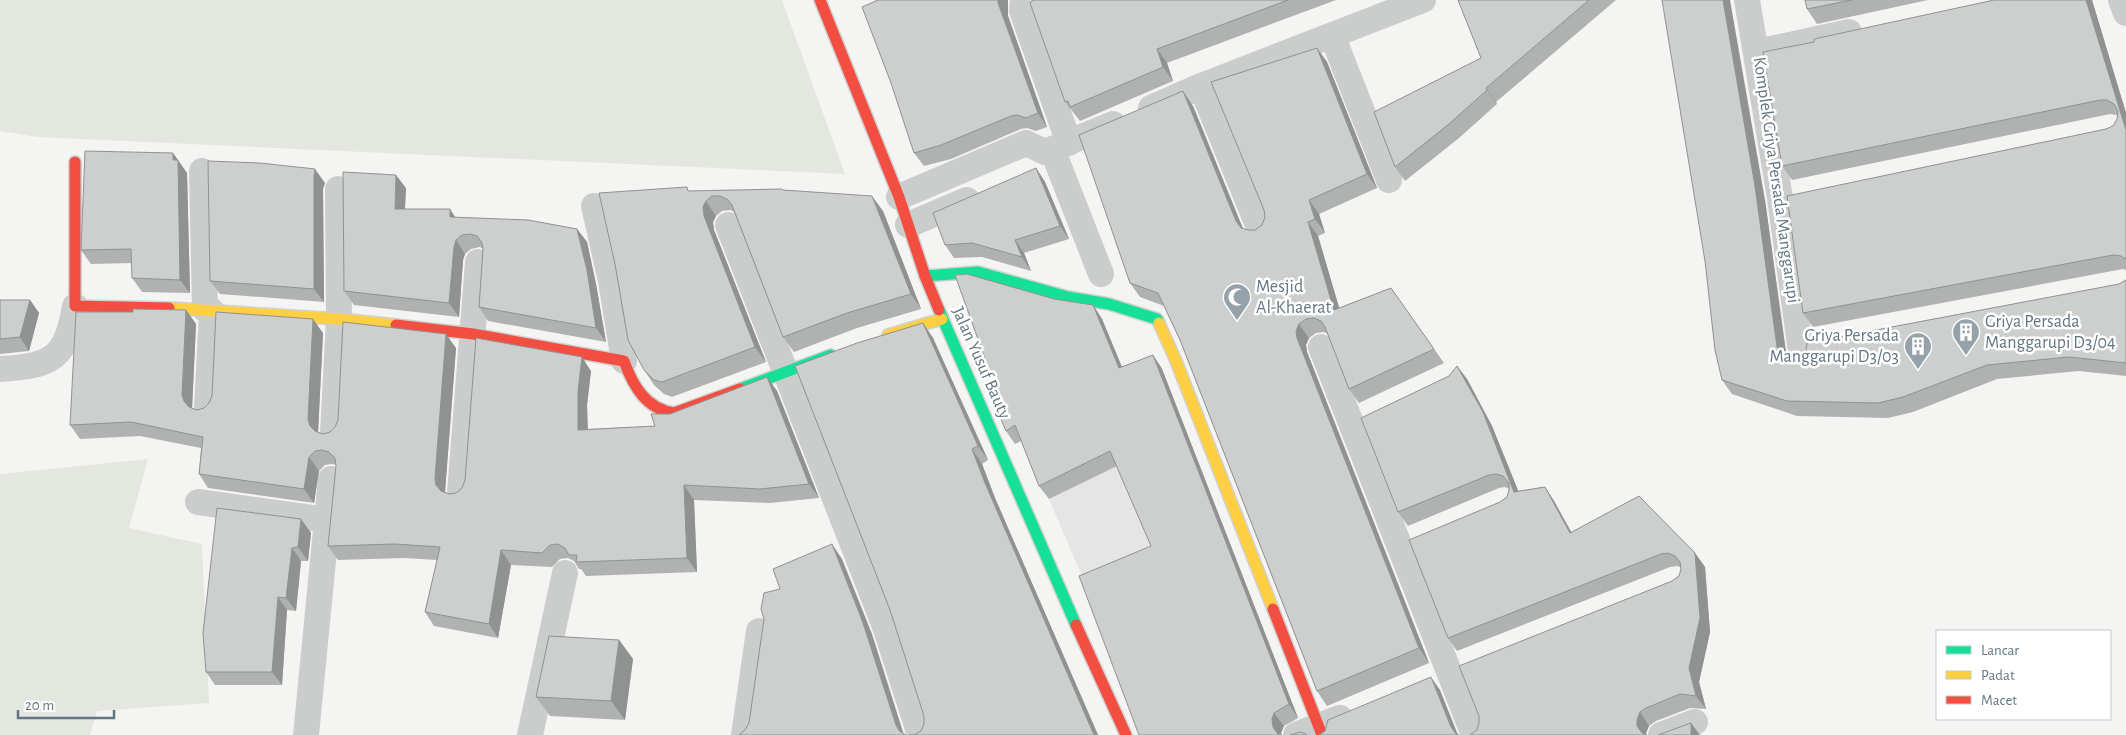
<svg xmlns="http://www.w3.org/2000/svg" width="2126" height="735" viewBox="0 0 2126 735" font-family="'Alegreya Sans',sans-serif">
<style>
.built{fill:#e4e5e4}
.green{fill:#e4e7e0}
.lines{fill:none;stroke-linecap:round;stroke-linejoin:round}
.fast-casing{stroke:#d0d2d2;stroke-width:14}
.slow-casing{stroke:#d0d2d2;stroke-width:14}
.jam-casing{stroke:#d0d2d2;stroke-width:14}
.street{stroke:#cbcdcd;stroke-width:26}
.fast{stroke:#16e098;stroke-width:11}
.slow{stroke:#ffcf43;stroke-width:11}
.jam{stroke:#f24e42;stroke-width:11}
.wall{fill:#b0b2b2}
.shaded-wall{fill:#909191}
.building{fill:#cdcfcf;stroke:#909191}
.labels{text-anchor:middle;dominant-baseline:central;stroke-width:5;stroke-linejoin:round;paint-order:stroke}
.street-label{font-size:18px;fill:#637683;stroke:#fff}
.poi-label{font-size:18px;fill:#637683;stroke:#fff;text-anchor:start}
</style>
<rect width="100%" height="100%" fill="#f4f4f2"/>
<path class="built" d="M 1120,464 L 1160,559 L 1088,590 L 1049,499 Z"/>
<path class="green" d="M 0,0 L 782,0 L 845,174 L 37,137 L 0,131 Z
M 148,459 L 129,528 L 202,544 L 209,703 L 97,711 L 90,735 L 0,735 L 0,474 Z"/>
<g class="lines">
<g class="fast-casing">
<path id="fast" d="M 925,276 L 978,272 L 1068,297 L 1109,304 L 1157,319 L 1159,323
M 939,310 L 1076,625
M 740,389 L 831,355"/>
</g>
<g class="slow-casing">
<path id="slow" d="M 169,308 L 339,319 L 396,325
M 1159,323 L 1176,361 L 1273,609
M 888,335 L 942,319"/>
</g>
<g class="jam-casing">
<path id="jam" d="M 820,0 L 899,197 L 925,276 L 939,310
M 75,162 L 75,306 L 169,308
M 396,325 L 473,334 L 624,361 C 633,386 646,409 674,413 L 740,389
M 1273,609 L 1322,735
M 1076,625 L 1126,735"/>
</g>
<path class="street" d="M 1023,0 L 1022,11 L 1069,143
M 1747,0 L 1780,198 L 1802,359
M 2121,0 L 2126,13
M 1332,35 L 1389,180
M 1757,52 L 1849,32
M 1201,86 L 1260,230
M 1151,108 L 1201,86 L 1423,0
M 1052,149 L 1101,274
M 1045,152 L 1113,124
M 202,171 L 205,309
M 899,197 L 1026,143 L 1045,152
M 594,206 L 611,281 L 624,361
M 728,225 L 886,629 L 920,735
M 908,225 L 967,200
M 1321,347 L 1474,735
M 0,369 C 52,366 66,359 75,306
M 207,409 L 212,311
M 333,433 L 339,319 L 338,189
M 460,493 L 478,262
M 198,502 L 327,520
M 306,735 L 331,479
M 530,735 L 565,573
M 744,735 L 759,631
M 1296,735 L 1340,718
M 1661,735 L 1695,722"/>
<use href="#fast" class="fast"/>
<use href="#slow" class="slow"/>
<use href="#jam" class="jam"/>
</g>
<path class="wall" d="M 878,0 L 1008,0 L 1008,16 L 1047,127 L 1036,131 L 1027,128 L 1021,129 L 951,159 L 924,166 L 914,153 Z
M 1033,0 L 1336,0 L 1167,63 L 1173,81 L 1080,121 L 1065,102 Z
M 1458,0 L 1616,0 L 1496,102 L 1497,104 L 1459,138 L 1405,181 L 1395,167 L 1481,58 Z
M 1805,0 L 1928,0 L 1817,24 L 1807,9 Z
M 1994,0 L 2092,0 L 2126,113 L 2126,270 L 2123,269 L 1813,327 L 1803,313 L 2113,126 L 2117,119 L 2117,115 L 2110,114 L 1792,180 L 1782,166 L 1814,42 Z
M 1317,48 L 1327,62 L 1377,188 L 1319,214 L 1325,233 L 1318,236 L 1339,308 L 1391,288 L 1444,363 L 1359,403 L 1349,389 L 1328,334 L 1324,332 L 1316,333 L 1309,338 L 1306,345 L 1307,352 L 1429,663 L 1327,706 L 1317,691 L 1180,340 L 1164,306 L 1140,297 L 1130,283 L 1193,106 L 1243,229 L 1248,230 L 1255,230 L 1262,225 Z
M 173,153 L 187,173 L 190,293 L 142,292 L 132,278 L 132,263 L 91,264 L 81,250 Z
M 1036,168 L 1045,182 L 1069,239 L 1024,253 L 1031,271 L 982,257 L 954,258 L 945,245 Z
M 325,183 L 323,189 L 324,302 L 220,294 L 210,281 Z
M 406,188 L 405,209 L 456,218 L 577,229 L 587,242 L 596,284 L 606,342 L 488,321 L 479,307 L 483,249 L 480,247 L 471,249 L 465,254 L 463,260 L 459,317 L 354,305 L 344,291 Z
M 782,189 L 784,190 L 883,211 L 921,309 L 857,328 L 794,352 L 783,337 L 734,212 L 731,210 L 722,211 L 716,216 L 713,222 L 714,230 L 766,362 L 672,397 L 664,394 L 654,385 L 644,370 L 689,191 Z
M 1765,200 L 1787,358 L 1794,360 L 2119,284 L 2126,280 L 2126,376 L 2079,371 L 1997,379 L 1913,412 L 1888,418 L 1797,416 L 1732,394 L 1722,380 L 1705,261 Z
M 1054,299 L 1093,305 L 1102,319 L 1122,367 L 1153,355 L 1162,369 L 1298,718 L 1284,726 L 1281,733 L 1282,735 L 1151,546 L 1117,466 L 1049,499 L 1039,486 L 1021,441 L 1015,444 L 1006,431 L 993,381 Z
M 0,300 L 30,300 L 39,313 L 29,351 L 0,354 Z
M 186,310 L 196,324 L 192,408 L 197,410 L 204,408 L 323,333 L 318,432 L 323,434 L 330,432 L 456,348 L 445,492 L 449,494 L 456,493 L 462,488 L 591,371 L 587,405 L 588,429 L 655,426 L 670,414 L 767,377 L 777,391 L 819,498 L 770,503 L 694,500 L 697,572 L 586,576 L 581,569 L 579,569 L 574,561 L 568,558 L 560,559 L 552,567 L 511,565 L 498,638 L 434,626 L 425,612 L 437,560 L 405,558 L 338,560 L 328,546 L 336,465 L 332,464 L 325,465 L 319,471 L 314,503 L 208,488 L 199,474 L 201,448 L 140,436 L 80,439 L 70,425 L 133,312 Z
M 923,323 L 933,338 L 988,460 L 982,464 L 995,498 L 1098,735 L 914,735 L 921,731 L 924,724 L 924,716 L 890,610 Z
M 1457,366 L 1467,379 L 1492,426 L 1518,491 L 1545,487 L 1554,501 L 1572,533 L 1695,553 L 1705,567 L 1710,632 L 1699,682 L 1706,709 L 1690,708 L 1656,721 L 1649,726 L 1646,733 L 1646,735 L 1470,735 L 1679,576 L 1681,569 L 1681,568 L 1678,566 L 1670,567 L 1457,651 L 1448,638 L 1500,502 L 1507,497 L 1509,489 L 1505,487 L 1499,488 L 1408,526 L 1398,512 L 1449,376 Z
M 301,519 L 311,533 L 308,561 L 301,561 L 296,611 L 287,610 L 282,685 L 215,685 L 206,672 Z
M 619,640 L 633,659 L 625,720 L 550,716 L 536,697 Z"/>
<path class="shaded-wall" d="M 998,0 L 1008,0 L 1008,16 L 1047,127 L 1038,113 L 998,3 Z
M 1723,0 L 1730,0 L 1765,200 L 1787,361 L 1780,353 L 1777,347 Z
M 2086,0 L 2092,0 L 2126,113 L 2126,130 Z
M 1317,48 L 1327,62 L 1377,188 L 1367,174 Z
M 1157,49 L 1167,63 L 1173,81 L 1163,67 Z
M 1486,88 L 1496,102 L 1497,104 L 1487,90 Z
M 1183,91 L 1193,106 L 1246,236 L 1236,221 Z
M 173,153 L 187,173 L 190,293 L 180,280 Z
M 1036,168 L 1045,182 L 1069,239 L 1060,226 Z
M 315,169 L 325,183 L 323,189 L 324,302 L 314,289 L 314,176 Z
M 396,175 L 406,188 L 404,223 L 395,209 Z
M 872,196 L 883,211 L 921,309 L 911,294 Z
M 1309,200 L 1319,214 L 1325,233 L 1315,219 Z
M 706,201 L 716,216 L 713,222 L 714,230 L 766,362 L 755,347 L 704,216 L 703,207 Z
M 450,209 L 459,223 L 450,217 Z
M 1308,222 L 1318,236 L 1344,324 L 1334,310 Z
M 577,229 L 587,242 L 596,284 L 606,342 L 596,328 Z
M 456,240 L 465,254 L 463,260 L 459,317 L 449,303 L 454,247 Z
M 1015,240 L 1024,253 L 1031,271 L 1022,257 Z
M 30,300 L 39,313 L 29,351 L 20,337 Z
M 1093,305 L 1102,319 L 1128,382 L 1119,368 Z
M 186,310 L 196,324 L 192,409 L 193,415 L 184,401 L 182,395 Z
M 313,319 L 323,333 L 318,433 L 320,440 L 310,426 L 308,419 Z
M 923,323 L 933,338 L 988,460 L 978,446 Z
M 1299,324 L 1309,338 L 1306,345 L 1307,352 L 1429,663 L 1419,648 L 1297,338 L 1296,331 Z
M 446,334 L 456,348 L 445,492 L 446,499 L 436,485 L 435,478 Z
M 1153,355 L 1162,369 L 1298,718 L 1289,704 Z
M 582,357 L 591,371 L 587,405 L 588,444 L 578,430 L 578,391 Z
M 1457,366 L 1467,379 L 1492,426 L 1524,505 L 1514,492 Z
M 767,377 L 777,391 L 819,498 L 809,484 Z
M 972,449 L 982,464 L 995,498 L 1098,735 L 1094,735 L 985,483 Z
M 309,457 L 319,471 L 314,503 L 304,489 Z
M 684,485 L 694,500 L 697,572 L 687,558 Z
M 1545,487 L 1554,501 L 1579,547 L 1570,533 Z
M 301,519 L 311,533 L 308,561 L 298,547 Z
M 832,544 L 842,559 L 872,634 L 904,735 L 902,735 L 896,725 Z
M 292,548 L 301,561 L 296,611 L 286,598 Z
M 501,550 L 511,565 L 498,638 L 489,624 Z
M 1695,553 L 1705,567 L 1710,632 L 1699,682 L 1706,709 L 1696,696 L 1689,668 Z
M 278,597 L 287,610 L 282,685 L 272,672 Z
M 619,640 L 633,659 L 625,720 L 611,701 Z
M 1431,677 L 1440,690 L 1458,735 L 1456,735 L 1451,727 Z
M 1640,712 L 1649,726 L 1646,733 L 1646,735 L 1643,735 L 1637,726 L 1637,720 Z
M 1274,713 L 1284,726 L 1281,733 L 1281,735 L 1278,735 L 1273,727 L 1272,719 Z
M 1691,723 L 1700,735 L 1691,735 Z"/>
<path class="building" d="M 878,0 L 998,0 L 998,3 L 1038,113 L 1026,118 L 1017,115 L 1011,116 L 941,145 L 914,153 L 891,83 L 862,7 Z
M 1033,0 L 1288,0 L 1157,49 L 1163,67 L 1070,107 L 1068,101 L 1065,102 L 1030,3 Z
M 1458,0 L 1589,0 L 1486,88 L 1487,90 L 1449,124 L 1395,167 L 1374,112 L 1481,58 Z
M 1662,0 L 1723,0 L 1755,186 L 1777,347 L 1780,353 L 1786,358 L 1794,360 L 1801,357 L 1806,351 L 1807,343 L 2119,284 L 2126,280 L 2126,363 L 2069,357 L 1987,365 L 1903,397 L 1878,403 L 1787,401 L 1722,380 L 1715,350 L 1705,261 Z
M 1805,0 L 1852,0 L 1807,9 Z
M 1994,0 L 2086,0 L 2126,130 L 2126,259 L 2121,256 L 2113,255 L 1803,313 L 1787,196 L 2106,129 L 2113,126 L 2117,119 L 2118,111 L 2114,104 L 2107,100 L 2100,100 L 1782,166 L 1763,52 L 1814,42 L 1814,39 Z
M 1317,48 L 1367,174 L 1309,200 L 1315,219 L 1308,222 L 1334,310 L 1391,288 L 1434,349 L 1349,389 L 1325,327 L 1321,321 L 1314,318 L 1306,319 L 1299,324 L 1296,331 L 1297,338 L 1419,648 L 1317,691 L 1180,340 L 1158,293 L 1130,283 L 1079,135 L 1183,91 L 1236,221 L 1241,228 L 1248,230 L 1255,230 L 1262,225 L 1265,217 L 1264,210 L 1211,82 Z
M 85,151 L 173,153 L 173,160 L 178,160 L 180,280 L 132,278 L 131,249 L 81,250 Z
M 208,161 L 260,163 L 315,169 L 314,176 L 314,289 L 210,281 Z
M 1036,168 L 1060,226 L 1015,240 L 1022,257 L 972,243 L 945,245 L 933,213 Z
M 343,172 L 396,175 L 395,209 L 450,209 L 450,217 L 528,220 L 577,229 L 587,270 L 596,328 L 479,307 L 483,249 L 482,243 L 477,236 L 470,234 L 462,235 L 456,240 L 454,247 L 449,303 L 344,291 Z
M 687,187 L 688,191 L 782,189 L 783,190 L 872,196 L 911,294 L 847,313 L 783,337 L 732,205 L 727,199 L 720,196 L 712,196 L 706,201 L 703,207 L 704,216 L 755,347 L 662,382 L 654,380 L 644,370 L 628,340 L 615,264 L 599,193 Z
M 967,274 L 1054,299 L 1093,305 L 1119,368 L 1153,355 L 1289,704 L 1274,713 L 1272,719 L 1273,727 L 1277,733 L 1282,735 L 1139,735 L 1079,576 L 1151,546 L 1110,451 L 1039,486 L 1015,425 L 1006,431 L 986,384 L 993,381 L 955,275 Z
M 0,300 L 30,300 L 20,337 L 0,339 Z
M 133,309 L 186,310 L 182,395 L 184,401 L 189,407 L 197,410 L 204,408 L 209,403 L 212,396 L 216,312 L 313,319 L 308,419 L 310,426 L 315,431 L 323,434 L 330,432 L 335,427 L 338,420 L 343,322 L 446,334 L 435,478 L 436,485 L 441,491 L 449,494 L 456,493 L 462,488 L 465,480 L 476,338 L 582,357 L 578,391 L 578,430 L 655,426 L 651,414 L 670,414 L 767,377 L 809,484 L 760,489 L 684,485 L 687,558 L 576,562 L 577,555 L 569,555 L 565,548 L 558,544 L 550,545 L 542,553 L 501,550 L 489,624 L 425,612 L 440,547 L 395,544 L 328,546 L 336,466 L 335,458 L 329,452 L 322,450 L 315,451 L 309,457 L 304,489 L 199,474 L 203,437 L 131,422 L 70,425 L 76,312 L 133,312 Z
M 923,323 L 978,446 L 972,449 L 985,483 L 1094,735 L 909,735 L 914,735 L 921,731 L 924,724 L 924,716 L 890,610 L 795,366 L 857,343 Z
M 1457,366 L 1483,412 L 1514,492 L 1545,487 L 1570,533 L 1639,496 L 1695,553 L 1700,618 L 1689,668 L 1696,696 L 1680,694 L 1646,708 L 1640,712 L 1637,720 L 1637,726 L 1642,733 L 1647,735 L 1470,735 L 1477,730 L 1479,723 L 1479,716 L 1459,666 L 1672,581 L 1679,576 L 1681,569 L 1680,562 L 1675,556 L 1668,553 L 1661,554 L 1448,638 L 1409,540 L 1500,502 L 1507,497 L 1509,490 L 1509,483 L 1503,476 L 1496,474 L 1489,475 L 1398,512 L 1361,418 L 1449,376 Z
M 217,508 L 301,519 L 298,547 L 292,548 L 286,598 L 278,597 L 272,672 L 206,672 L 203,633 Z
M 832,544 L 862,620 L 896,725 L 899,731 L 906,735 L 739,735 L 745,730 L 749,723 L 764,619 L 761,609 L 764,593 L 780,589 L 773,569 Z
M 549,636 L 619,640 L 611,701 L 536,697 Z
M 1431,677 L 1451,727 L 1456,734 L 1459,735 L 1319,735 L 1325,731 L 1328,720 Z
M 1691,723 L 1691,735 L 1658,735 Z
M 1301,732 L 1307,735 L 1290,735 Z"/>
<defs>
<g id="mosque-pin" transform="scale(1.4375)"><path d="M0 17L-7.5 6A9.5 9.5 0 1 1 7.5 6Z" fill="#96a2aa" stroke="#fff"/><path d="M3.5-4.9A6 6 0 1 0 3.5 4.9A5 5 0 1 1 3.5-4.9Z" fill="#fff"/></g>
<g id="building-pin" transform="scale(1.4375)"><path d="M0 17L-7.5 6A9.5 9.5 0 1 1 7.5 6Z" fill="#96a2aa" stroke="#fff"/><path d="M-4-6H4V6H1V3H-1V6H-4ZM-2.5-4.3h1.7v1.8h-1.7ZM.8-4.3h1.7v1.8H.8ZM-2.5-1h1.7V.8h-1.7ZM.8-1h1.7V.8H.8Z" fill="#fff"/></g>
</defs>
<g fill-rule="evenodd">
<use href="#mosque-pin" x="1237" y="297"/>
<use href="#building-pin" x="1966" y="332"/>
<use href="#building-pin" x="1918" y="346"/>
</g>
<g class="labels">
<g class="street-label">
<text transform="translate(1776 180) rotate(82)">Komplek Griya Persada Manggarupi</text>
<text transform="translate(981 363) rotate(66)">Jalan Yusuf Bauty</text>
</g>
<g class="poi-label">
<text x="1256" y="287">Mesjid<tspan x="1256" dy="21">Al-Khaerat</tspan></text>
<text x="1985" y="322">Griya Persada<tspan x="1985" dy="21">Manggarupi D3/04</tspan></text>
<text x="1899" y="336" text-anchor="end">Griya Persada<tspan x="1899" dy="21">Manggarupi D3/03</tspan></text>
</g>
</g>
<rect x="1936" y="630" width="175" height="90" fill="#ffffff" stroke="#c1c8cd"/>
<rect x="1946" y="646" width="25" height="8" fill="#16e098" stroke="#c1c8cd"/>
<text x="1981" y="655" font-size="15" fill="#637683">Lancar</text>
<rect x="1946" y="671" width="25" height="8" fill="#ffcf43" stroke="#c1c8cd"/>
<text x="1981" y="680" font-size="15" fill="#637683">Padat</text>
<rect x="1946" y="696" width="25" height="8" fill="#f24e42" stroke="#c1c8cd"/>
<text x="1981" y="705" font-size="15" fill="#637683">Macet</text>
<path d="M18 710v8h96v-8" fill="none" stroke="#637683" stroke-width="2.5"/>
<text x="25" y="710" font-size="15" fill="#637683" stroke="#ffffff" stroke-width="4" paint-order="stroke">20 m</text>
</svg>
